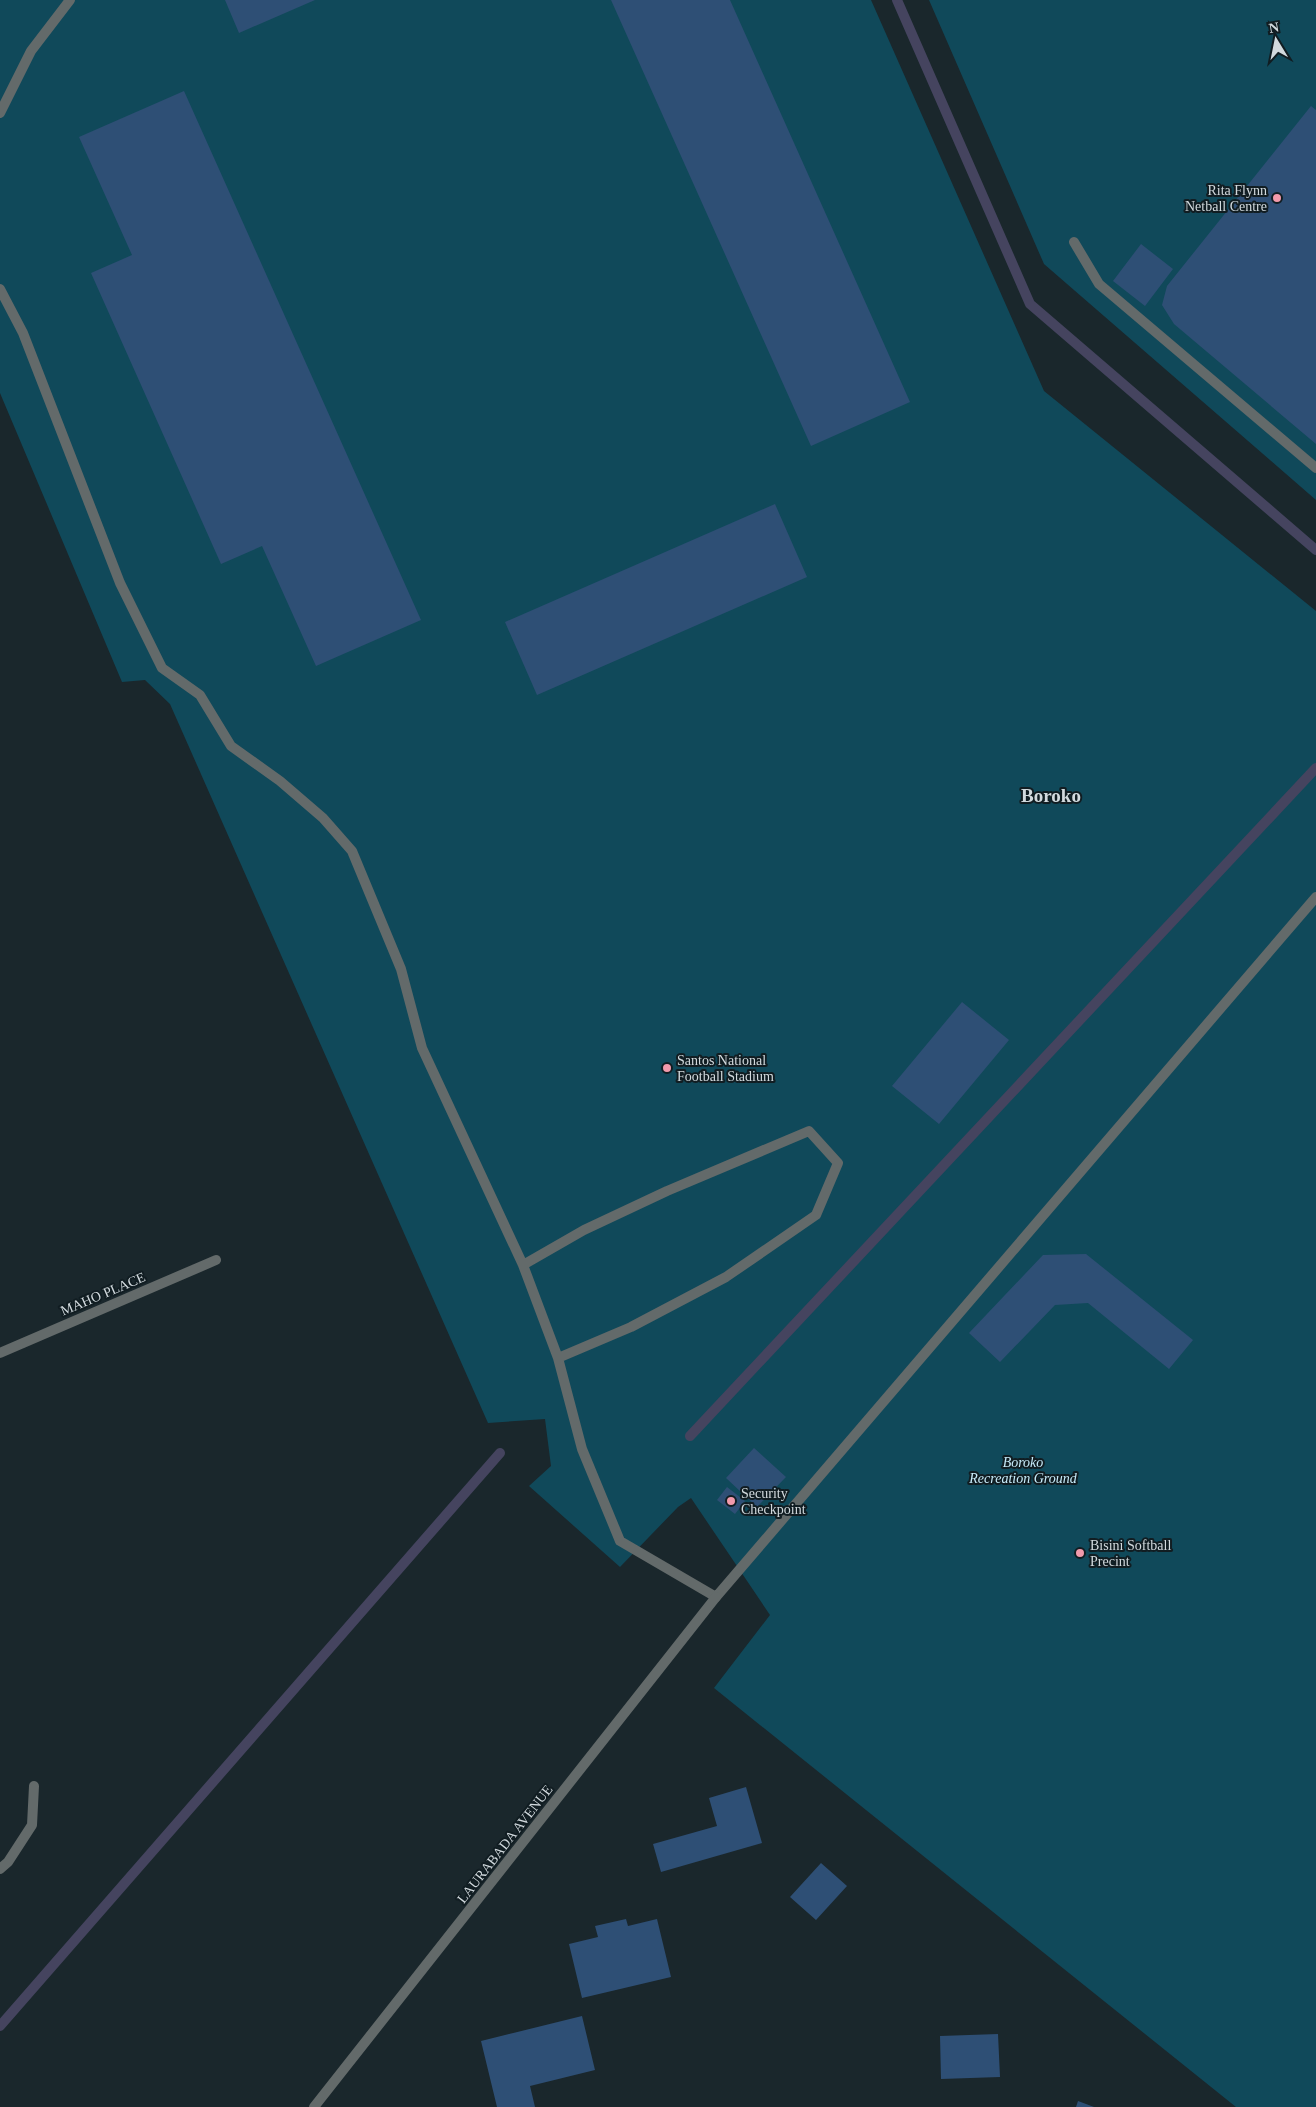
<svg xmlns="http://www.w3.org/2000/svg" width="1316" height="2107" viewBox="0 0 1316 2107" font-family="Georgia,serif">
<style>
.green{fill:#10495a}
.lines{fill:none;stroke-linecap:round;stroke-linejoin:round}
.stream{stroke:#45445f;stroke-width:10}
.building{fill:#2e4f75}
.lane{stroke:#636a6a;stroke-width:10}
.street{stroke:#636a6a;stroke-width:10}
.poi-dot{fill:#f29aac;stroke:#111d22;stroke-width:2}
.labels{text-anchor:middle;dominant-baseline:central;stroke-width:4;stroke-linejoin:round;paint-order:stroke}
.poi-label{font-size:14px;fill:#d2dade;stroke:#111d22;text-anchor:start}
.street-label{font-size:14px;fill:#d2dade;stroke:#111d22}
.park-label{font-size:14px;font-style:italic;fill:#c7ebf9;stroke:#111d22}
.district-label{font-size:19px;font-weight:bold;fill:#d2dade;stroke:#111d22}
</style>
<rect width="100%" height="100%" fill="#1a272c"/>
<path class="green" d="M 0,0 L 871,0 L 1044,391 L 1316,611 L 1316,2107 L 1236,2107 L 714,1688 L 770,1615 L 691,1498 L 678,1507 L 620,1567 L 529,1486 L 551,1466 L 545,1419 L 488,1423 L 170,704 L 145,680 L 122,682 L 0,393 Z
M 929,0 L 1316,0 L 1316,500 L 1044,264 Z"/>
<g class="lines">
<path class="stream" d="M 897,0 L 1030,304 L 1316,550
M 690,1436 L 1316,768
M 0,2026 L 500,1453"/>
</g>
<path class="building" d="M 225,0 L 315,0 L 239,33 Z
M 611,0 L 730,0 L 910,402 L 811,446 Z
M 184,91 L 421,620 L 316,666 L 262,546 L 221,564 L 91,273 L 132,255 L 79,137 Z
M 1311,106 L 1316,110 L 1316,444 L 1174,324 L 1162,305 L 1167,286 Z
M 1141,244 L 1173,269 L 1145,306 L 1113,281 Z
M 775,504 L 807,577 L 537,695 L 505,622 Z
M 962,1002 L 1009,1040 L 939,1124 L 892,1086 Z
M 1086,1254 L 1193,1340 L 1169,1369 L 1088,1303 L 1055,1305 L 1000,1362 L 969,1333 L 1043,1255 Z
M 754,1448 L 786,1477 L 757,1507 L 726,1478 Z
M 727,1487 L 745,1501 L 735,1514 L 717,1500 Z
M 746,1787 L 762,1843 L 661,1872 L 653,1844 L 717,1826 L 709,1798 Z
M 821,1863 L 847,1886 L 816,1920 L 790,1897 Z
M 626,1919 L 628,1926 L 657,1919 L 671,1977 L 582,1998 L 569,1944 L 598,1937 L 595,1926 Z
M 582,2016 L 595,2070 L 530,2086 L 535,2107 L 497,2107 L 481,2041 Z
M 998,2034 L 1000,2077 L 941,2079 L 940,2036 Z
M 1078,2101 L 1094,2107 L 1076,2107 Z"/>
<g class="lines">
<path class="lane" d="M 0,113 L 31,51 L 70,0
M 1074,242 L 1099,284 L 1316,468
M 0,289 L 23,333 L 120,583 L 162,668 L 200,695 L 231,746 L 280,781 L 323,818 L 352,851 L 401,969 L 422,1048 L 523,1265 L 558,1358 L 582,1449 L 620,1541 L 716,1597 L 1316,897
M 523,1265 L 584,1230 L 667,1191 L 809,1131 L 838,1163 L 816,1215 L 726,1277 L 631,1327 L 558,1358"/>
<path class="street" d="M 0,1353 L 216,1260
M 0,1869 L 8,1862 L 32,1825 L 34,1786
M 314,2107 L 716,1597"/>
</g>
<g class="poi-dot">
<circle cx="1277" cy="198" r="5"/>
<circle cx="667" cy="1068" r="5"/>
<circle cx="731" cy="1501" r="5"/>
<circle cx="1080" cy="1553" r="5"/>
</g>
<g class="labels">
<g class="poi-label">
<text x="1267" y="190" text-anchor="end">Rita Flynn<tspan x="1267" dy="16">Netball Centre</tspan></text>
<text x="677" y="1060">Santos National<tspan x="677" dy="16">Football Stadium</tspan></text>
<text x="741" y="1493">Security<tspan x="741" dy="16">Checkpoint</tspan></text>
<text x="1090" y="1545">Bisini Softball<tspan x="1090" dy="16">Precint</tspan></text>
</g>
<g class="street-label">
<text transform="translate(103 1294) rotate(-23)">MAHO PLACE</text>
<text transform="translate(505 1844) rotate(-52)">LAURABADA AVENUE</text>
</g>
<g class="park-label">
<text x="1023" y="1462">Boroko<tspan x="1023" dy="16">Recreation Ground</tspan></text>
</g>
<g class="district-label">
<text x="1051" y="795">Boroko</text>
</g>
</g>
<g transform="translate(1276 40) rotate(350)" stroke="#111d22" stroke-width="4" paint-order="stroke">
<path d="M0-4L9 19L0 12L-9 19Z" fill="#d2dade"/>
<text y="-8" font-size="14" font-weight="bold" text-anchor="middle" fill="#d2dade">N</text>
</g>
</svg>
